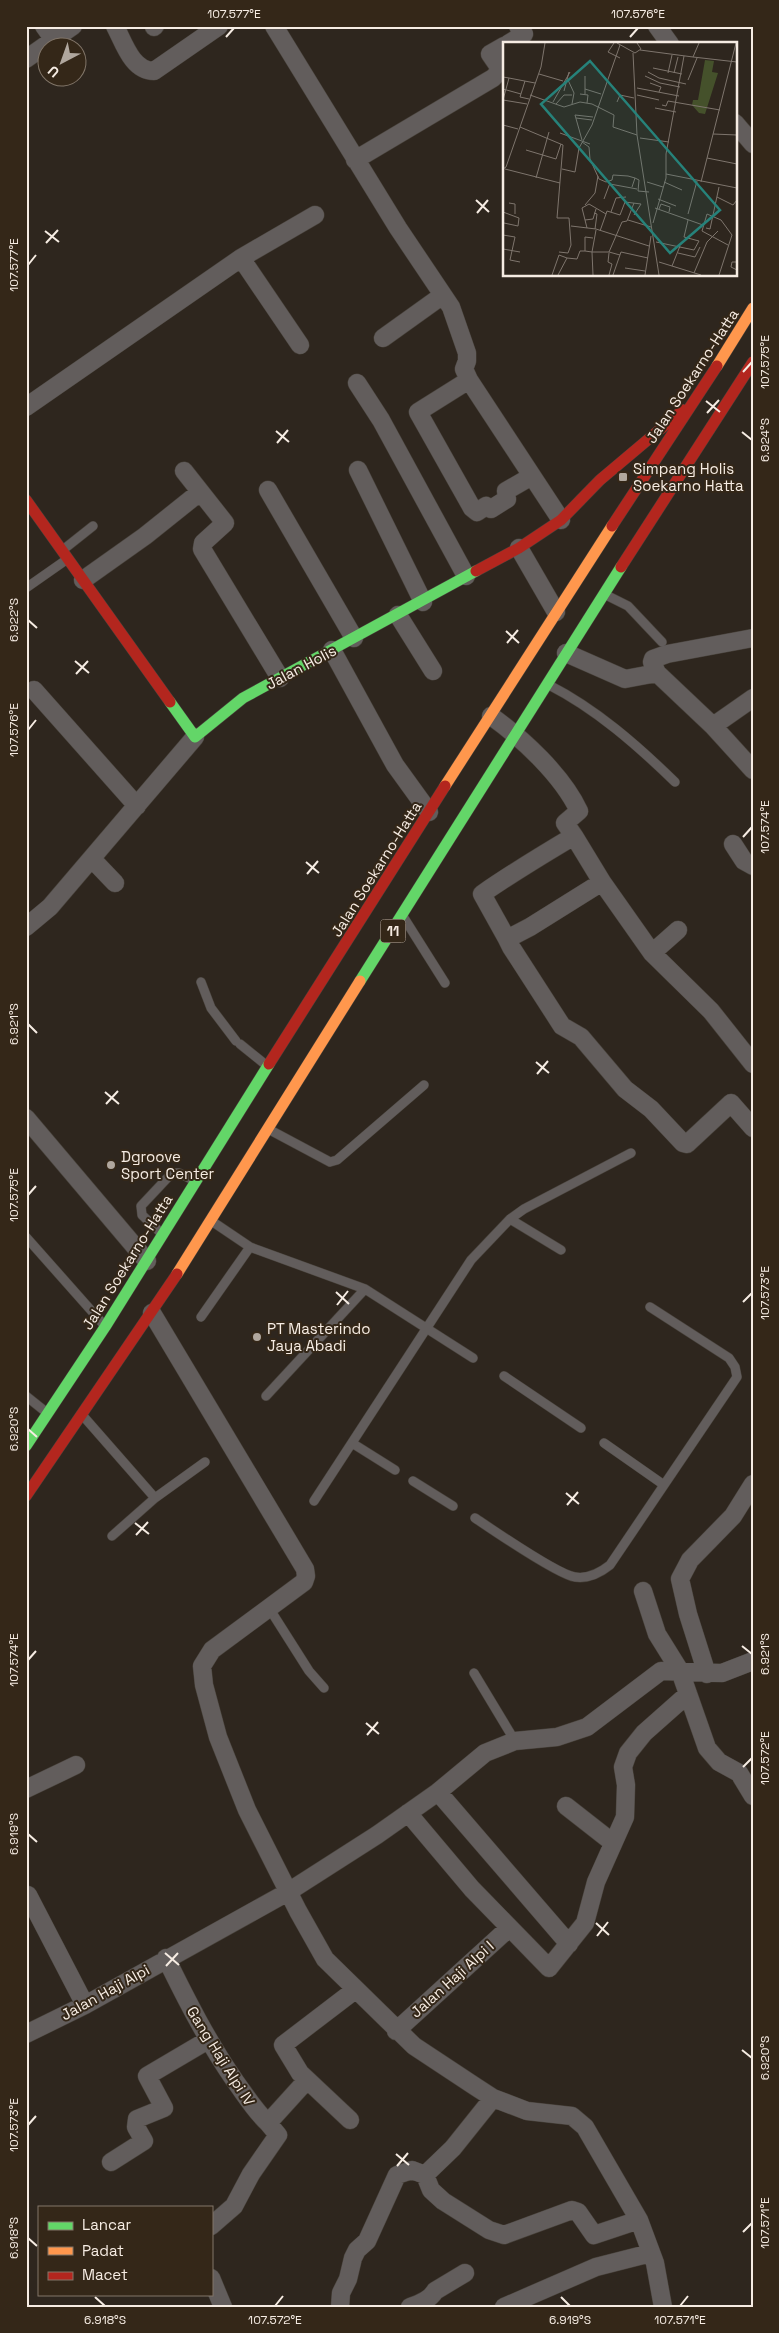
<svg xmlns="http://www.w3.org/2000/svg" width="779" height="2333" viewBox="0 0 779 2333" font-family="'Space Grotesk',sans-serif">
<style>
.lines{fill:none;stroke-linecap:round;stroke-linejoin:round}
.lane-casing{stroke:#48423b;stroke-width:10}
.street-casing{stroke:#48423b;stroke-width:19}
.fast-casing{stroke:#48423b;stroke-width:12}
.slow-casing{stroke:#48423b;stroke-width:12}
.jam-casing{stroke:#48423b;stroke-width:12}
.lane{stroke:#625d5c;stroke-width:9}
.street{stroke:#625d5c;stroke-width:18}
.fast{stroke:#63d668;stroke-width:11}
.slow{stroke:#ff974d;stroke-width:11}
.jam{stroke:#b3261e;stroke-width:11}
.ticks{fill:none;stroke:#f6ece3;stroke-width:2}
.poi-dot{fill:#b0a79e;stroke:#342718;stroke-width:2}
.labels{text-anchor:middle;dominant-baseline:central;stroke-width:4;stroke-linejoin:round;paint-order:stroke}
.shield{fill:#342718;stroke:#bcb1a6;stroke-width:1}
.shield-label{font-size:14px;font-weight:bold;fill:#f6ece3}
.street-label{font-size:15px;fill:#f6ece3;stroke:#342718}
.poi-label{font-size:15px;fill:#f6ece3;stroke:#342718;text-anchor:start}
.inset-road{fill:none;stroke:#7e756d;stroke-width:1}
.view{fill:#26827a;fill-opacity:0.15;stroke:#26827a;stroke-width:2.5}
.inset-edge{fill:none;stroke:#f6ece3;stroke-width:2.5}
.neatline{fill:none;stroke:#f6ece3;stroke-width:2}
.ticks-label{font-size:12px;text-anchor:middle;fill:#f6ece3}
</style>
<rect width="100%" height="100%" fill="#2e261e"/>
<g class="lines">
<g class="lane-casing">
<path id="lane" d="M 64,549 L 93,526
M 26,588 L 66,560
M 608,596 L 628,606 L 662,642
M 549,685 C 596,709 637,745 675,782
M 404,918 L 445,983
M 201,982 L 211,1008 L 236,1041
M 240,1044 L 266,1065
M 270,1130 L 330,1162 L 337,1160 L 424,1085
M 510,1219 L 561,1250
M 213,1222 L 250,1247 L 365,1289 L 473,1358
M 161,1233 L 142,1215 L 141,1206 L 172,1173 L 179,1173 L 193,1180
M 26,1237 L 104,1325
M 650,1307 L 729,1358 L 735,1367 L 737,1377 L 664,1485
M 201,1317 L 250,1247
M 504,1376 L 581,1428
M 26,1396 L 46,1412
M 266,1396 L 365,1289
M 84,1417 L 155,1498
M 352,1443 L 395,1470
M 413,1481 L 453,1506
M 314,1501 L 471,1260 L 510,1219 L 524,1209 L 631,1153
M 475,1518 C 493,1530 558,1575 575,1577 C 588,1579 600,1573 610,1565 L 664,1485 L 604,1443
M 112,1536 L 155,1498 L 205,1462
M 269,1608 L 309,1671 L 324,1688
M 474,1673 L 515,1741"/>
</g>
<g class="street-casing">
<path id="street" d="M 44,26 L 54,40
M 115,26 C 124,43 132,71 154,71 L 219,26
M 274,26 L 398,228 L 451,307 L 467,353 L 467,361 L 464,369 L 469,380 L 561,520
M 657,26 L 670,44
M 154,27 L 155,26
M 508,44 L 524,34 L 518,26
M 26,59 L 73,26
M 735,123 L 753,144
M 355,160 L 493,78 L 501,70 L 490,54 L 504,46
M 241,258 L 300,345
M 383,338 L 443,295
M 469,380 L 418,412 L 472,508 L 477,512 L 486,506 L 491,509 L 507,499 L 506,491 L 532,476
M 357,383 L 381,420 L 466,576
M 26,407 L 241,258 L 315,215
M 358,470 L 423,602
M 184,471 L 225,523 L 203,543 L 202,549 L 280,678
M 268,490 L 354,638
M 519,548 L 556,612
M 83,580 L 145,536 L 200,492
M 398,615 L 433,671
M 753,638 L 667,654 L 653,659 L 652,662 L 657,673 L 713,726 L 753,770
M 332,650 L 395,765 L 429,812
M 566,653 L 625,679 L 657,673
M 34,690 L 137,806
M 491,716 C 523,739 562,775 579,811 L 565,823 L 574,836 C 542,855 512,873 482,894 L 507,939
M 713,726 L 753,698
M 574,836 L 602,882 L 652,953 L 711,1011 L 753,1064
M 733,844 L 744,861 L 753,866
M 92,859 L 115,883
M 602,882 L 530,927 L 507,939 L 511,947 L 562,1026 L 581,1037 L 625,1089 L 651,1109 L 683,1143 L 687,1144 L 731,1103 L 753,1128
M 26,927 L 50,907 L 195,737
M 652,953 L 678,930
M 26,1118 L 147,1261
M 152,1313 L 305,1569 L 306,1576 L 304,1582 L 212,1650 L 202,1666 L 204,1685 L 218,1737 L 247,1810 L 298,1911 L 325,1959 L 414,2046 L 476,2087 L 493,2098 L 527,2111 L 572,2116 L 585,2127 L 639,2220 L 655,2263 L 663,2307
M 643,1591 L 657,1634 L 680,1671 L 707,1748 L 719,1762 L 739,1773 L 753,1796
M 707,1674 L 688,1614 L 680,1579 L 690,1560 L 733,1516 L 753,1484
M 26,1789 L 76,1765
M 438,1792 L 569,1944
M 566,1806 L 612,1842
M 408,1813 L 472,1889 L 549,1968 L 585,1923 L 596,1882 L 625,1817 L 626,1785 L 623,1767 L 628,1753 L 644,1733 L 688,1694
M 28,1895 L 85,2005
M 166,1958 C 187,2001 208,2042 235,2081 C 246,2096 255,2111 268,2123
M 396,2031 L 509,1928
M 26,2034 L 85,2005 L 288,1892 L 377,1835 L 438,1792 L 485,1753 L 515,1741 L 557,1737 L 587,1727 L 661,1671 L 722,1673 L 753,1661
M 350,2120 L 300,2073 L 283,2045 L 355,1990
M 111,2162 L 144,2141 L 136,2127 L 137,2119 L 164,2108 L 147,2076 L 208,2040
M 425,2175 L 431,2190 L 443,2201 L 489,2230 L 504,2235 L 572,2210 L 578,2212 L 594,2235 L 639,2220
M 211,2226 L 234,2206 L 251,2174 L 278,2135 L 268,2123 L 307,2080
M 211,2278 L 223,2307
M 340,2307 L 341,2293 L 348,2279 L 353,2258 L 357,2250 L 367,2241 L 397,2175 L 412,2170 L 425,2175 L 453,2148 L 493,2098
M 410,2307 C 419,2304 430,2300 435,2291 L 465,2273
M 504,2307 L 596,2267 L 651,2253"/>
</g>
<g class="fast-casing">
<path id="fast" d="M 170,702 L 195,737 L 243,698 L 476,571
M 360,981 L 621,567
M 26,1446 L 105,1327 L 269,1064"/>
</g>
<g class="slow-casing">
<path id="slow" d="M 717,366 L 753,308
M 445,786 L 612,526
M 177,1274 L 360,981"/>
</g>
<g class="jam-casing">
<path id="jam" d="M 26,500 L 170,702
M 612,526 L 717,366
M 621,567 L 753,362
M 476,571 L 519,548 L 561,520 L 600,480 L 683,410
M 269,1064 L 445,786
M 26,1496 L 177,1274"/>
</g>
<use href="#lane" class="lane"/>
<use href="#street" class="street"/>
<use href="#fast" class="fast"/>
<use href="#slow" class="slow"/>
<use href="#jam" class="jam"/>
</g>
<path class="ticks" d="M 226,37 L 234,28M 630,37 L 638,28M 476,200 L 489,212M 477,213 L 488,200M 45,231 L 59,242M 46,243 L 58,230M 28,265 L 36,255M 743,372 L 752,362M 706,401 L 720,412M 707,413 L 719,400M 276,431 L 289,442M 742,432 L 752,440M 277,443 L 288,430M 28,620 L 37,628M 506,631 L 519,643M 507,643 L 518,630M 75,661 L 89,673M 76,674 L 88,661M 28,730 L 36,720M 743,837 L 752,827M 306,862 L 319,873M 307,874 L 318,861M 28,1024 L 37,1033M 536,1062 L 549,1073M 537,1074 L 548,1061M 105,1092 L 119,1104M 106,1104 L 118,1091M 28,1195 L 36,1186M 336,1292 L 349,1304M 743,1302 L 752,1293M 337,1305 L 348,1291M 28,1429 L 37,1437M 566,1493 L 579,1504M 567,1505 L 578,1492M 135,1523 L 149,1534M 136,1535 L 148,1522M 742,1646 L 752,1654M 28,1660 L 36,1651M 366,1723 L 379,1734M 367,1735 L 378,1722M 743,1767 L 752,1758M 28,1834 L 37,1842M 596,1923 L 609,1935M 597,1936 L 608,1922M 165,1953 L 179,1965M 166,1966 L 178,1953M 742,2050 L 752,2058M 28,2125 L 36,2116M 396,2154 L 409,2165M 397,2166 L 408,2153M 743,2232 L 752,2223M 28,2238 L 37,2246M 95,2297 L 105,2306M 561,2297 L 570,2306M 275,2306 L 283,2296M 680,2306 L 688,2296"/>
<g class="poi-dot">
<rect x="618" y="472" width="10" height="10" rx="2.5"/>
<circle cx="111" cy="1165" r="5"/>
<circle cx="257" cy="1337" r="5"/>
</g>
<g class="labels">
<rect class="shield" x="380.5" y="919.5" width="25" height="23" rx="4"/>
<g class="shield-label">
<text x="393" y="931">11</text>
</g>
<g class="street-label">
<text transform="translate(692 376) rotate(-57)">Jalan Soekarno-Hatta</text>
<text transform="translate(301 667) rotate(-28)">Jalan Holis</text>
<text transform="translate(376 869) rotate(-58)">Jalan Soekarno-Hatta</text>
<text transform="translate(127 1262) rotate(-58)">Jalan Soekarno-Hatta</text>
<text transform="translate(452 1979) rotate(-42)">Jalan Haji Alpi I</text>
<text transform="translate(105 1992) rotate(-29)">Jalan Haji Alpi</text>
<text transform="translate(221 2056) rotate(58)">Gang Haji Alpi IV</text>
</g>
<g class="poi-label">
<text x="633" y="468">Simpang Holis<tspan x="633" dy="17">Soekarno Hatta</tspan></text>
<text x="121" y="1156">Dgroove<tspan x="121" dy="17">Sport Center</tspan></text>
<text x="267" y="1328">PT Masterindo<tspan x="267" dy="17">Jaya Abadi</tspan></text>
</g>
</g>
<g transform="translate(503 42)">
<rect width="234" height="234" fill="#2e261e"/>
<path d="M 202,18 L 211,19 L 209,30 L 215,31 L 202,72 L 196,71 L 189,63 L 190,58 L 195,58 Z" fill="#45512b"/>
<path class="inset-road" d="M 111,1 L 105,10 L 117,16M 114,1 L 132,11 L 138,7 L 134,1M 137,8 L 190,15 L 196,1M 130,11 L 134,93 L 156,233M 190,15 L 234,20M 150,26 L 179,32M 145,30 L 156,36 L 183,42M 165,31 L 169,13M 171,31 L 175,15M 36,32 L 60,39M 142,34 L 157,41 L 177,45M 0,35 L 6,36 L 0,58M 6,36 L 32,41M 65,38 L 71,51 L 69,62M 185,38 L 194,16M 22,39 L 17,55 L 26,57M 147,41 L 158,45 L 156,50M 134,46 L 176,54M 0,47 L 18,52M 82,47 L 98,52M 61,49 L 66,30M 77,52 L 85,53 L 84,61M 82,52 L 82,34M 27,53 L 61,65 L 77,60 L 89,62 L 111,73 L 110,85 L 134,93M 134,53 L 156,58M 0,58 L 24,62M 50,60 L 67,30M 114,60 L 117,53 L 131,56M 53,62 L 61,53 L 69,53M 159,63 L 163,64 L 165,59 L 217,68M 152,66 L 173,70M 73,76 L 89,78M 0,83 L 15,87M 17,85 L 60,103 L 54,176 L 66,176 L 68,203 L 65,211 L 56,210M 57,91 L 87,102M 210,92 L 234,93M 137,96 L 166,100M 79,98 L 72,73 L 90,75M 79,100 L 86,105 L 87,117 L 96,137 L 103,140 L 109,138 L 110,133 L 125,134 L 132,136 L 129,145M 23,108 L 53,117 L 58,102M 204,116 L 234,122M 0,127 L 3,125 L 38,25 L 42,1M 2,127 L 57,141M 59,127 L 72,130 L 76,106 L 89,83 L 117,3M 163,132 L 234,146M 33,136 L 46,90M 132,136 L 136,138 L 135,149 L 146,150M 144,140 L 160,145M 161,140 L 179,148M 198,140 L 233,1M 107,142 L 134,147M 214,155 L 230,163 L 234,158M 101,157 L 107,141M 155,157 L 173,164M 6,161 L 12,162 L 12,172M 86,162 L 103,172M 82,163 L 92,151 L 95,134M 152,166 L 200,183M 156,167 L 158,162 L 167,165 L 166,170M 0,170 L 16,176 L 15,184 L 1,181M 108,170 L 113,156 L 123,155M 91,171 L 94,172 L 92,187M 103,172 L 104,169 L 117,173 L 122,160 L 138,162 L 131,173M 185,172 L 194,139M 82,178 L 90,177 L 93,167M 125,178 L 148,185M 150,181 L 163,136 L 163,112 L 181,14M 68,184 L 93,187 L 146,204M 84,186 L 79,166 L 86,162M 203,186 L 207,187 L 216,145M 93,188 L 89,210 L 106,210 L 117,213M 97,189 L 103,172M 0,193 L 12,195 L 7,218 L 17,220M 153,200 L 191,208 L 196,199 L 181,195 L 185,178M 0,207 L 17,210M 82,209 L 89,210 L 90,233M 106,210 L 119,180 L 124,179 L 131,161M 175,211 L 192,215 L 197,205M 64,216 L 74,217 L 77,209 L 82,209 L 82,195 L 90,196M 156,220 L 198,233M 234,220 L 229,220 L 228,225 L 234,228M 169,224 L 177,204M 122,226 L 142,229M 191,231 L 204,200 L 215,189M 49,233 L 56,213M 55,233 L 64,216 L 56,213M 106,233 L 109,222 L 105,220 L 106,211M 110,233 L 118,210 L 145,216M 142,233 L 148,194M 216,233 L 229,193 L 218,178 L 204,172 L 199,189 L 225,203"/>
<path class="view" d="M 87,19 L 217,168 L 167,211 L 38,62 Z"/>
<rect width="234" height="234" class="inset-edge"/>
</g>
<rect width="779" height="2333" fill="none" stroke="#342718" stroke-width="55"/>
<rect x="38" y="2206" width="175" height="90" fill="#342718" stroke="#827669"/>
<rect x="48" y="2222" width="25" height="8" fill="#63d668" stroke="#827669"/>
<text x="82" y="2230" font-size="15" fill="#f6ece3">Lancar</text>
<rect x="48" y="2247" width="25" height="8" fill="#ff974d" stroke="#827669"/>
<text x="82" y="2256" font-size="15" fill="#f6ece3">Padat</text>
<rect x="48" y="2272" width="25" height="8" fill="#b3261e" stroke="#827669"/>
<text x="82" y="2280" font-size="15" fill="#f6ece3">Macet</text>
<g transform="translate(62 62) rotate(221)"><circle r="24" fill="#342718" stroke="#827669"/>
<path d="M0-4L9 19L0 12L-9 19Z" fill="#b0a79e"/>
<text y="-8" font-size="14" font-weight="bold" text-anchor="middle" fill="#f6ece3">U</text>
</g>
<rect x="28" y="28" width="724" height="2278" class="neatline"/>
<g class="ticks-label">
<text x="234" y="18">107.577°E</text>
<text x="638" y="18">107.576°E</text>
<text transform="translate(14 265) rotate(-90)" y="4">107.577°E</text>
<text transform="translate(765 362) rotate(-90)" y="4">107.575°E</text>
<text transform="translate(765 440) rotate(-90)" y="4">6.924°S</text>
<text transform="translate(14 620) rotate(-90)" y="4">6.922°S</text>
<text transform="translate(14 730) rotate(-90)" y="4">107.576°E</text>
<text transform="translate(765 827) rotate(-90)" y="4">107.574°E</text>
<text transform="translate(14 1024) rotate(-90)" y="4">6.921°S</text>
<text transform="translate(14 1195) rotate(-90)" y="4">107.575°E</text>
<text transform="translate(765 1293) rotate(-90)" y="4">107.573°E</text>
<text transform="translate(14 1429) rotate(-90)" y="4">6.920°S</text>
<text transform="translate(765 1654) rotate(-90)" y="4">6.921°S</text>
<text transform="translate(14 1660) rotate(-90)" y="4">107.574°E</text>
<text transform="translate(765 1758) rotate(-90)" y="4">107.572°E</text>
<text transform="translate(14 1834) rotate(-90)" y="4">6.919°S</text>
<text transform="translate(765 2058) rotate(-90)" y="4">6.920°S</text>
<text transform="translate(14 2125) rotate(-90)" y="4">107.573°E</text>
<text transform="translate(765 2223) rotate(-90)" y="4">107.571°E</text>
<text transform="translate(14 2238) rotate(-90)" y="4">6.918°S</text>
<text x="105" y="2324">6.918°S</text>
<text x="275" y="2324">107.572°E</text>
<text x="570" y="2324">6.919°S</text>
<text x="680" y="2324">107.571°E</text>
</g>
</svg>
